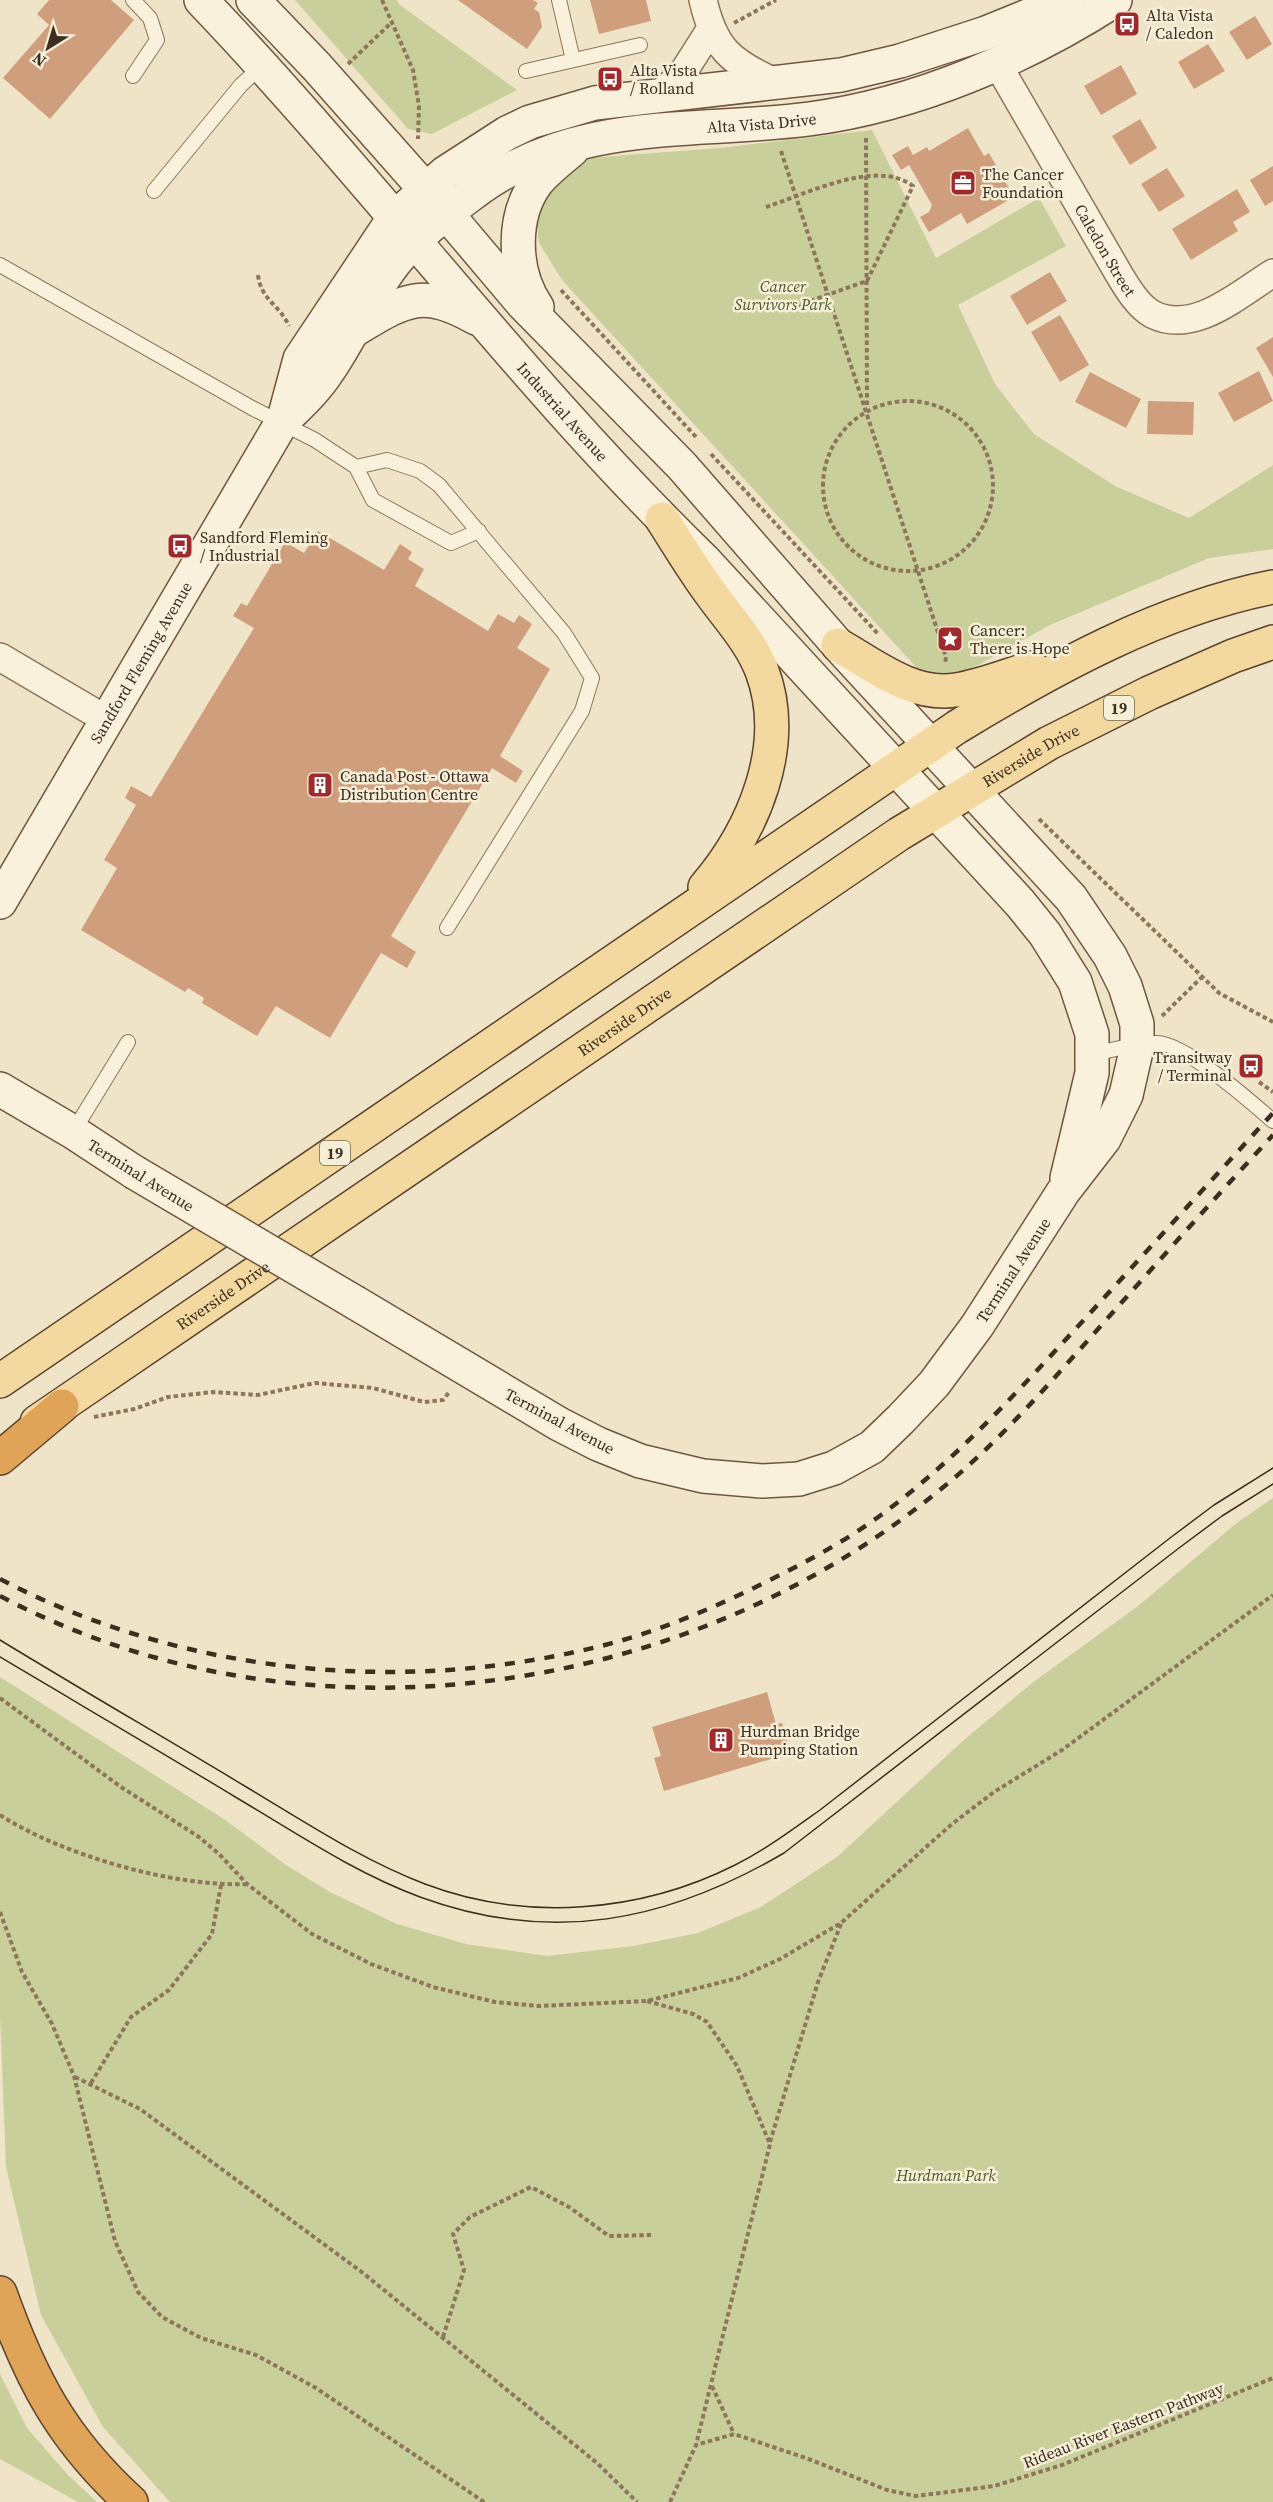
<svg xmlns="http://www.w3.org/2000/svg" width="1273" height="2502" viewBox="0 0 1273 2502" font-family="'Source Serif 4',serif">
<style>
.green{fill:#c9cf9b}
.building{fill:#cf9f7d}
.lines{fill:none;stroke-linecap:round;stroke-linejoin:round}
.lane-casing{stroke:#8d765c;stroke-width:16}
.street-casing{stroke:#8d765c;stroke-width:30}
.secondary-casing{stroke:#6f573f;stroke-width:36}
.primary-casing{stroke:#5b4430;stroke-width:36}
.highway-casing{stroke:#5b4430;stroke-width:36}
.path{stroke:#8d765c;stroke-width:4;stroke-dasharray:4.5 3;stroke-linecap:butt}
.lane{stroke:#faf1dc;stroke-width:14}
.street{stroke:#faf1dc;stroke-width:27}
.secondary{stroke:#faf1dc;stroke-width:33}
.primary{stroke:#f3d9a0;stroke-width:33}
.highway{stroke:#e0a458;stroke-width:33}
.tram{stroke:#3d2e20;stroke-width:1.5}
.rail{stroke:#3d2e20;stroke-width:4.5;stroke-dasharray:10 10;stroke-linecap:butt}
.secondary-bridge-casing{stroke:#6f573f;stroke-width:36;stroke-linecap:butt}
.secondary-bridge{stroke:#faf1dc;stroke-width:33}
.labels{text-anchor:middle;dominant-baseline:central;stroke-width:5;stroke-linejoin:round;paint-order:stroke}
.shield{fill:#f7eed8;stroke:#756857;stroke-width:1.5}
.shield-label{font-size:15px;font-weight:bold;fill:#3d2e20}
.poi-label{font-size:16px;fill:#3d2e20;stroke:#f7eed8;text-anchor:start}
.street-label{font-size:16px;fill:#3d2e20;stroke:#f7eed8}
.park-label{font-size:16px;font-style:italic;fill:#4d5a26;stroke:#f7eed8}
</style>
<rect width="100%" height="100%" fill="#f0e4c8"/>
<path class="green" d="M 295,0 L 397,0 L 400,5 L 517,90 L 432,134 L 408,129 Z
M 872,130 L 936,258 L 1039,198 L 1066,246 L 958,305 L 995,384 L 1034,434 L 1115,486 L 1189,518 L 1273,465 L 1273,549 L 1209,558 L 1050,625 L 971,669 L 945,674 L 917,668 L 562,280 L 539,243 L 535,211 L 559,174 L 587,158 L 720,148 Z
M 1273,1498 L 1273,2502 L 170,2502 L 103,2427 L 41,2315 L 6,2167 L 0,2014 L 0,1677 L 224,1819 L 286,1865 L 330,1892 L 397,1924 L 466,1944 L 547,1956 L 633,1946 L 698,1933 L 761,1907 L 837,1857 L 965,1739 L 1032,1683 L 1138,1606 L 1238,1522 Z
M 0,2374 L 27,2428 L 68,2475 L 97,2502 L 78,2502 L 0,2459 Z"/>
<path class="building" d="M 49,0 L 111,0 L 134,20 L 50,119 L 3,78 L 49,25 L 37,14 Z
M 458,0 L 533,0 L 538,3 L 534,9 L 539,12 L 542,27 L 527,49 Z
M 590,0 L 646,0 L 651,21 L 599,34 Z
M 1255,16 L 1272,44 L 1247,60 L 1229,32 Z
M 1208,44 L 1225,71 L 1194,89 L 1178,62 Z
M 1121,65 L 1137,94 L 1101,115 L 1084,86 Z
M 1140,119 L 1157,148 L 1130,165 L 1112,136 Z
M 968,128 L 984,156 L 989,153 L 1014,197 L 967,224 L 961,213 L 929,232 L 920,217 L 929,212 L 932,205 L 909,165 L 901,170 L 892,155 L 908,146 L 913,155 L 927,147 L 929,151 Z
M 1273,166 L 1273,201 L 1265,206 L 1250,180 Z
M 1167,168 L 1185,196 L 1159,212 L 1141,184 Z
M 1237,189 L 1250,212 L 1233,222 L 1238,231 L 1191,260 L 1172,229 Z
M 1050,272 L 1067,301 L 1027,325 L 1010,296 Z
M 1060,315 L 1089,365 L 1060,382 L 1031,332 Z
M 1273,337 L 1273,377 L 1256,348 Z
M 1259,371 L 1273,401 L 1234,422 L 1218,393 Z
M 1090,372 L 1141,399 L 1126,428 L 1075,402 Z
M 1148,401 L 1194,402 L 1193,435 L 1147,434 Z
M 318,531 L 384,570 L 400,544 L 412,552 L 408,559 L 424,569 L 415,586 L 488,631 L 498,614 L 514,623 L 519,615 L 532,624 L 517,648 L 550,669 L 500,756 L 523,771 L 516,783 L 492,768 L 391,936 L 416,952 L 407,968 L 381,953 L 330,1038 L 276,1006 L 257,1036 L 202,1003 L 204,998 L 188,988 L 185,992 L 81,930 L 117,868 L 104,860 L 136,805 L 125,798 L 131,786 L 151,797 L 254,628 L 233,616 L 241,603 L 247,606 L 285,542 L 304,553 Z
M 767,1692 L 776,1724 L 782,1723 L 791,1753 L 664,1791 L 654,1758 L 661,1756 L 652,1727 Z"/>
<g class="lines">
<g class="lane-casing">
<path id="lane" d="M 133,0 L 150,18 L 157,40 L 133,76
M 559,0 L 573,60
M 526,71 L 640,45
M 154,191 L 241,85 L 262,66
M 0,265 L 252,408 L 315,440 L 356,467 L 373,500 L 451,543 L 479,531
M 356,467 L 387,460 L 420,471 L 439,485 L 564,633 L 592,678 L 582,711 L 447,928
M 1094,1054 C 1112,1050 1140,1042 1158,1043 C 1187,1045 1250,1101 1273,1121
M 73,1132 L 128,1042"/>
</g>
<g class="street-casing">
<g id="street">
<path d="M 703,0 C 714,48 730,62 775,82"/>
<path id="s1" d="M 998,65 L 1120,276 C 1128,289 1138,306 1152,314 C 1194,336 1240,293 1273,273"/>
<path d="M 659,95 L 682,74 L 710,30"/>
<path d="M 0,657 L 107,720"/>
</g>
</g>
<g class="secondary-casing">
<g id="secondary">
<path id="s2" d="M 201,0 C 374,181 524,385 704,560 L 1020,903 L 1045,934 L 1075,982 L 1092,1034 L 1092,1073 L 1067,1178"/>
<path d="M 253,0 L 317,67 L 447,214 L 523,304 L 682,466 L 838,645 L 1071,898 L 1110,956 L 1125,986 L 1137,1024 L 1137,1047 L 1126,1095 L 1104,1139 L 1063,1192 L 977,1326 L 934,1384 L 901,1419 L 872,1447 L 834,1468 L 799,1479 L 762,1481 L 703,1476 L 640,1461 L 598,1444 L 559,1424 L 356,1303"/>
<path d="M 537,307 C 513,272 511,217 537,182 C 547,170 560,160 572,150"/>
<path d="M 356,329 C 406,299 422,288 476,318"/>
<path d="M 285,415 L 300,359 L 394,218 L 445,173 L 507,133 L 530,122 L 595,103 L 841,75 L 900,61 L 986,33 L 1067,0"/>
<path id="s3" d="M 0,902 L 282,422 C 298,406 316,390 328,371 C 352,336 369,295 395,262 C 417,234 449,211 477,190 C 580,116 691,134 809,119 C 916,105 1025,58 1115,0"/>
<path d="M 0,1089 L 73,1132 L 134,1172"/>
</g>
</g>
<g class="primary-casing">
<g id="primary">
<path d="M 662,519 C 678,544 694,571 712,595 C 730,620 751,642 762,671 C 790,746 753,831 705,887"/>
<path d="M 838,645 C 874,665 912,697 956,690 C 982,686 1008,675 1032,668"/>
<path d="M 0,1381 L 957,727 C 1054,668 1161,609 1273,587"/>
<path id="s4" d="M 37,1422 L 899,834 L 1049,743 L 1149,693 L 1233,656 L 1273,642"/>
</g>
</g>
<g class="highway-casing">
<path id="highway" d="M 0,1458 L 62,1406
M 0,2293 C 31,2380 62,2439 131,2502"/>
</g>
<path class="path" d="M 382,0 L 413,70 L 419,106 L 418,139
M 734,23 L 776,0
M 348,64 L 391,23
M 866,138 L 867,407
M 781,151 L 946,657 L 945,664
M 766,207 C 807,194 876,158 913,186 L 867,281 L 793,307
M 258,275 C 261,300 279,304 289,326
M 561,290 L 696,437
M823 486a85 85 0 1 1 170 0a85 85 0 1 1-170 0Z
M 711,454 L 879,635
M 1039,819 L 1219,993 L 1273,1022
M 1162,1016 L 1202,977
M 1259,1082 L 1273,1092
M 94,1417 L 134,1409 L 168,1397 L 213,1392 L 258,1395 L 315,1383 L 373,1388 L 424,1402 L 443,1400 L 450,1391
M 0,1698 L 121,1787 L 199,1837 L 219,1854 L 247,1884 L 312,1934 L 371,1964 L 433,1987 L 495,2002 L 539,2006 L 647,2001 L 738,1978 L 780,1959 L 841,1923 L 952,1824 L 994,1792 L 1062,1750 L 1273,1595
M 0,1815 C 62,1855 173,1887 247,1884
M 0,1912 L 22,1972 L 52,2024 L 74,2076 L 115,2241 L 138,2292 L 162,2317 L 201,2338 L 256,2355 L 316,2388 L 484,2502
M 647,2001 L 693,2014 L 707,2022 L 737,2066 L 770,2144 L 696,2445
M 75,2077 L 140,2109 L 363,2273 L 597,2463 L 637,2502
M 91,2083 L 131,2017 L 169,1990 L 212,1934 L 221,1885
M 770,2142 L 818,1982 L 841,1924
M 443,2337 L 464,2270 L 453,2234 L 470,2217 L 531,2187 L 569,2207 L 609,2236 L 651,2235
M 712,2386 L 734,2434
M 670,2502 L 696,2445 L 734,2434 L 806,2458 L 887,2490 L 915,2496 L 948,2492 L 994,2486 L 1062,2465 L 1273,2378"/>
<use href="#lane" class="lane"/>
<use href="#street" class="street"/>
<use href="#secondary" class="secondary"/>
<use href="#primary" class="primary"/>
<use href="#highway" class="highway"/>
<path class="tram" d="M 0,1640 C 82,1690 165,1738 248,1788 C 305,1822 362,1860 425,1884 C 525,1922 640,1913 735,1865 C 765,1850 792,1830 820,1810 L 1170,1538 L 1214,1505 L 1273,1468
M 0,1657 C 79,1704 158,1750 237,1798 C 296,1833 355,1873 420,1897 C 551,1945 666,1922 784,1853 L 1179,1548 L 1222,1516 L 1273,1484"/>
<path class="rail" d="M 0,1579 C 184,1675 404,1696 605,1645 C 663,1630 718,1606 772,1579 C 810,1560 847,1540 881,1515 C 957,1459 1018,1391 1081,1323 C 1145,1253 1209,1183 1273,1113
M 0,1596 C 299,1754 683,1701 941,1489 C 999,1442 1048,1385 1098,1329 C 1156,1264 1214,1199 1273,1135"/>
<g class="secondary-bridge-casing">
<path id="secondary-bridge" d="M 134,1172 L 356,1303"/>
</g>
<use href="#secondary-bridge" class="secondary-bridge"/>
</g>
<defs>
<g id="bus-square" transform="scale(1.35)"><rect x="-9" y="-9" width="18" height="18" rx="4" fill="#9e2a2b" stroke="#f7eed8"/><path d="M-5-6H5V4H4V6H2V4H-2V6H-4V4H-5ZM-3.5-4V0h7V-4ZM-3.5 1.2v1.5H-2V1.2ZM2 1.2v1.5H3.5V1.2Z" fill="#fff"/></g>
<g id="office-square" transform="scale(1.35)"><rect x="-9" y="-9" width="18" height="18" rx="4" fill="#9e2a2b" stroke="#f7eed8"/><path d="M-6-3h4V-5.5h4V-3h4V5H-6ZM-1-4.5V-3h2v-1.5ZM-6 0V1H6V0Z" fill="#fff"/></g>
<g id="sight-square" transform="scale(1.35)"><rect x="-9" y="-9" width="18" height="18" rx="4" fill="#9e2a2b" stroke="#f7eed8"/><path d="M0-6L1.8-2.2L6-1.7L2.9 1.2L3.7 5.4L0 3.3L-3.7 5.4L-2.9 1.2L-6-1.7L-1.8-2.2Z" fill="#fff"/></g>
<g id="building-square" transform="scale(1.35)"><rect x="-9" y="-9" width="18" height="18" rx="4" fill="#9e2a2b" stroke="#f7eed8"/><path d="M-4-6H4V6H1V3H-1V6H-4ZM-2.5-4.3h1.7v1.8h-1.7ZM.8-4.3h1.7v1.8H.8ZM-2.5-1h1.7V.8h-1.7ZM.8-1h1.7V.8H.8Z" fill="#fff"/></g>
</defs>
<g fill-rule="evenodd">
<use href="#bus-square" x="1127" y="24"/>
<use href="#bus-square" x="610" y="79"/>
<use href="#office-square" x="963" y="183"/>
<use href="#bus-square" x="180" y="546"/>
<use href="#sight-square" x="950" y="639"/>
<use href="#building-square" x="320" y="785"/>
<use href="#bus-square" x="1251" y="1066"/>
<use href="#building-square" x="721" y="1740"/>
</g>
<g class="labels">
<g class="shield">
<rect x="1104" y="696" width="30" height="24" rx="4.5"/>
<rect x="320" y="1141" width="30" height="24" rx="4.5"/>
</g>
<g class="shield-label">
<text x="1119" y="708">19</text>
<text x="335" y="1153">19</text>
</g>
<g class="poi-label">
<text x="1146" y="15">Alta Vista<tspan x="1146" dy="18">/ Caledon</tspan></text>
<text x="630" y="70">Alta Vista<tspan x="630" dy="18">/ Rolland</tspan></text>
<text x="982" y="174">The Cancer<tspan x="982" dy="18">Foundation</tspan></text>
<text x="200" y="537">Sandford Fleming<tspan x="200" dy="18">/ Industrial</tspan></text>
<text x="970" y="630">Cancer:<tspan x="970" dy="18">There is Hope</tspan></text>
<text x="340" y="776">Canada Post - Ottawa<tspan x="340" dy="18">Distribution Centre</tspan></text>
<text x="1232" y="1057" text-anchor="end">Transitway<tspan x="1232" dy="18">/ Terminal</tspan></text>
<text x="740" y="1731">Hurdman Bridge<tspan x="740" dy="18">Pumping Station</tspan></text>
</g>
<g class="street-label">
<text stroke="none"><textPath href="#s3" startOffset="1160">Alta Vista Drive</textPath></text>
<text stroke="none"><textPath href="#s1" startOffset="214">Caledon Street</textPath></text>
<text stroke="none"><textPath href="#s2" startOffset="548">Industrial Avenue</textPath></text>
<text stroke="none"><textPath href="#s3" startOffset="278">Sandford Fleming Avenue</textPath></text>
<text stroke="none"><textPath href="#s4" startOffset="1197">Riverside Drive</textPath></text>
<text stroke="none"><textPath href="#s4" startOffset="711">Riverside Drive</textPath></text>
<text transform="translate(141 1175) rotate(32)">Terminal Avenue</text>
<text transform="translate(1013 1270) rotate(-57)">Terminal Avenue</text>
<text stroke="none"><textPath href="#s4" startOffset="225">Riverside Drive</textPath></text>
<text transform="translate(560 1421) rotate(28)">Terminal Avenue</text>
<text transform="translate(1123 2425) rotate(-21)">Rideau River Eastern Pathway</text>
</g>
<g class="park-label">
<text x="783" y="286">Cancer<tspan x="783" dy="18">Survivors Park</tspan></text>
<text x="946" y="2175">Hurdman Park</text>
</g>
</g>
<g transform="translate(48 48) rotate(217)" stroke="#f7eed8" stroke-width="4.5" paint-order="stroke">
<path d="M0-4.5L10 22L0 15L-10 22Z" fill="#3d2e20"/>
<text y="-9" font-size="16" font-weight="bold" text-anchor="middle" fill="#3d2e20">N</text>
</g>
</svg>
